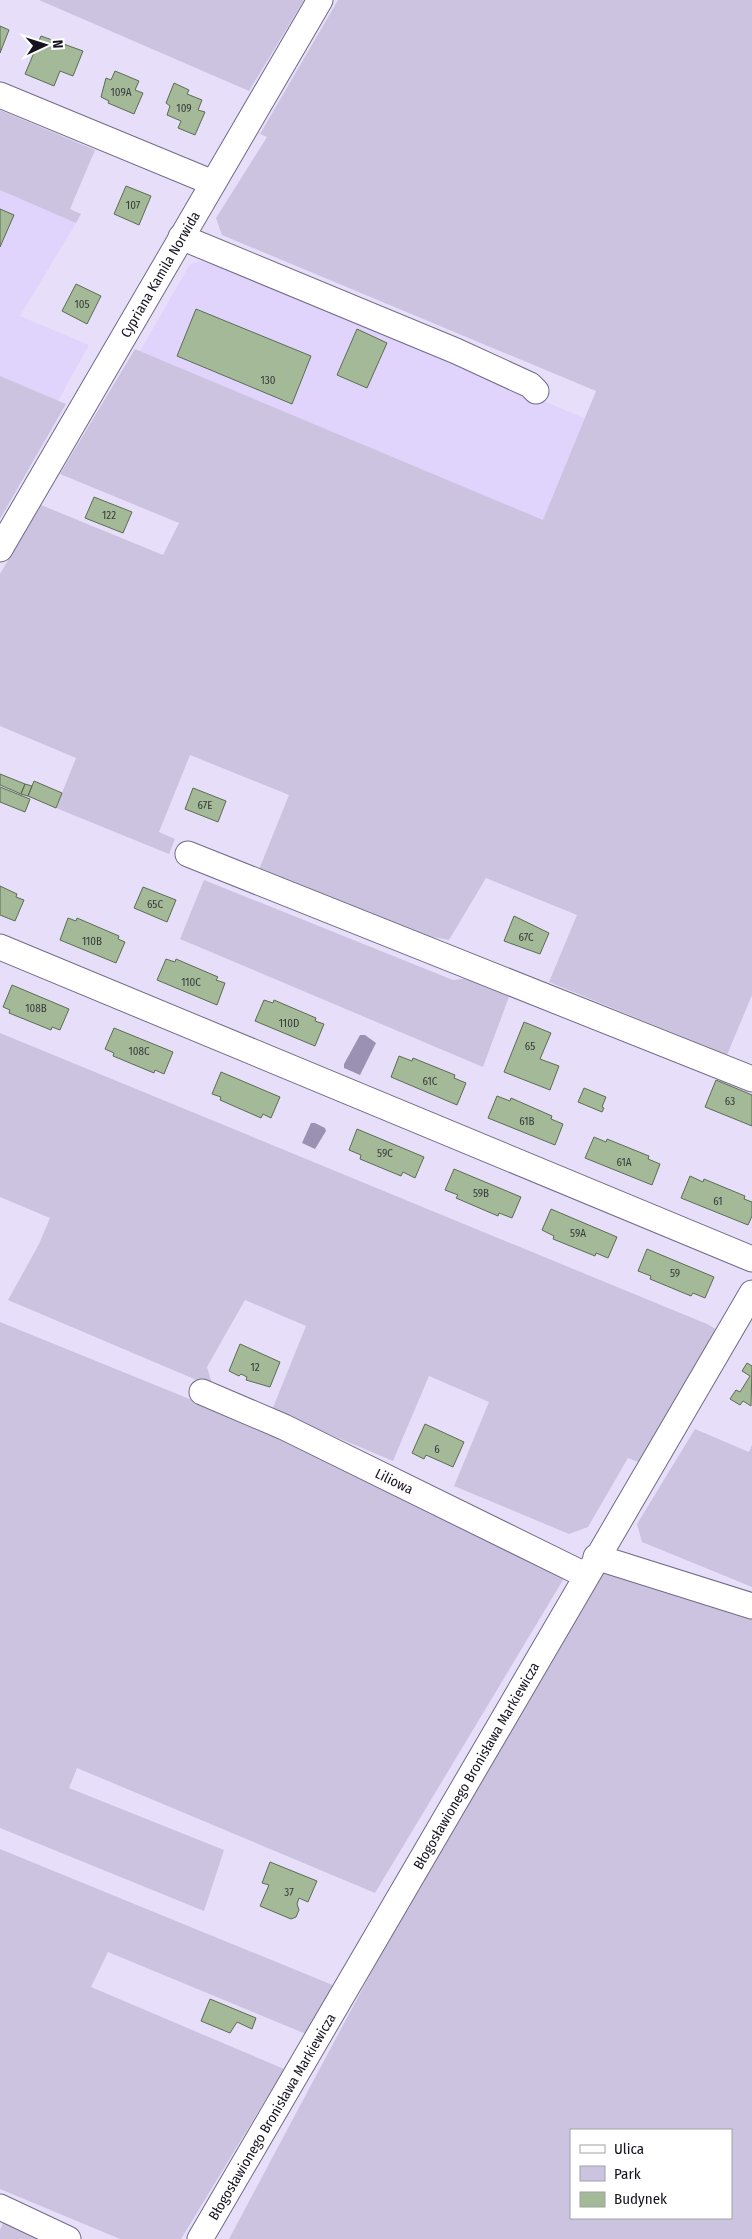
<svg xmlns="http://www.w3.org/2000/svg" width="752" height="2239" viewBox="0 0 752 2239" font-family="'Fira Sans Condensed',sans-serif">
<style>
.built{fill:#e0d3fc}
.green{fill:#cbc3e0;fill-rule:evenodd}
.water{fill:#9b91b3}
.building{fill:#a3b998;stroke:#5b6d52}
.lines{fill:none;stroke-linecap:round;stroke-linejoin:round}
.minor-casing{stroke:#736a88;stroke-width:27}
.minor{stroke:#fff;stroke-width:25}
.labels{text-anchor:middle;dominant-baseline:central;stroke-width:4;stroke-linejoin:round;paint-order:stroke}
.number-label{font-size:11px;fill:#393c3c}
.street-label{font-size:14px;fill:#16121e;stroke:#fff}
</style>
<rect width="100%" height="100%" fill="#e7dffa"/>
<path class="built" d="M 0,190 L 76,223 L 20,316 L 89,345 L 58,401 L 0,376 Z
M 207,259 L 586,419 L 543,521 L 140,351 L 190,264 Z"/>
<path class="green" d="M 39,0 L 304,0 L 249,91 Z
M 338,0 L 752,0 L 752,995 L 727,1055 L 549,982 L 577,915 L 486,878 L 449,940 L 406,932 L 258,872 L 289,795 L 190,755 L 159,832 L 175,839 L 169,854 L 56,808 L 76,758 L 0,726 L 0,574 L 41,505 L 163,555 L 179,523 L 60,474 L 135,349 L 543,520 L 596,391 L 222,235 L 216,218 L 267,137 L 260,134 Z
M 0,110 L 95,150 L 70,209 L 81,214 L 76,223 L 0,190 Z
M 0,376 L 66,404 L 0,519 Z
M 204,880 L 453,980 L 471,978 L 510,994 L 483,1067 L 180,939 Z
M 0,1033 L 707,1324 L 717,1330 L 638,1462 L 628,1458 L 588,1527 L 569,1534 L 454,1486 L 489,1402 L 429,1376 L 393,1461 L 272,1410 L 306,1326 L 245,1300 L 207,1367 L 213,1387 L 8,1300 L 39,1244 L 50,1218 L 0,1197 Z
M 0,1322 L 564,1551 L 572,1565 L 375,1893 L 77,1768 L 69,1788 L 224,1850 L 204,1911 L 0,1828 Z
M 695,1429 L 749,1452 L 752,1445 L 752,1587 L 642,1542 L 637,1524 Z
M 607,1551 L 752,1609 L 752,2239 L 229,2239 L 382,1952 L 462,1814 ZM 571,2130 L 731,2130 L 731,2218 L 571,2218 Z
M 0,1849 L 335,1986 L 306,2034 L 108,1952 L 91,1987 L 284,2069 L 181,2239 L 120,2239 L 0,2189 Z
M 9,2209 L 80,2239 L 0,2239 L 0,2230 Z"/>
<path class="water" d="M 360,1035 L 365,1035 L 376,1043 L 360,1075 L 344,1068 L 344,1064 Z
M 311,1123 L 315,1123 L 325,1128 L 326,1131 L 315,1149 L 302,1143 Z"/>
<path class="building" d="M 0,26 L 9,30 L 0,53 Z
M 41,36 L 83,51 L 73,76 L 60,71 L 54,86 L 25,74 Z
M 115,71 L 139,81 L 135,90 L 143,93 L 134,114 L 108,103 L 109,101 L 101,97 L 106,78 L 111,80 Z
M 174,83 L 189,90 L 187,94 L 202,100 L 198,110 L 205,112 L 195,135 L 178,128 L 181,121 L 167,115 L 170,106 L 166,103 Z
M 126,186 L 151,196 L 139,225 L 114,214 Z
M 0,209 L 14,215 L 0,247 Z
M 76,284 L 101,296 L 87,324 L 62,311 Z
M 196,309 L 311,356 L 292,404 L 177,356 Z
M 357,329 L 387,343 L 367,388 L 337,375 Z
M 94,497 L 132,512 L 123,533 L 85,518 Z
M 0,774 L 25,784 L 21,794 L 0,785 Z
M 34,781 L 62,793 L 56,808 L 28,796 Z
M 25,784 L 32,786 L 28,796 L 21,794 Z
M 0,787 L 30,799 L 25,812 L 0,802 Z
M 193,788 L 226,801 L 218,822 L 185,809 Z
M 0,886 L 17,894 L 16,897 L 24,900 L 15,921 L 0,915 Z
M 143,887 L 176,900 L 167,922 L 134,908 Z
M 514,916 L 549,933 L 540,954 L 504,941 Z
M 68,918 L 76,921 L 77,918 L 119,936 L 118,939 L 125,942 L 116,963 L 60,940 Z
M 166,959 L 175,962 L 176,959 L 218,977 L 216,980 L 225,983 L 217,1005 L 157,980 Z
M 12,985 L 69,1009 L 60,1030 L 52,1027 L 51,1030 L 9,1013 L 10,1010 L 3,1007 Z
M 264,1000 L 273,1003 L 274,1000 L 316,1018 L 315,1021 L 324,1024 L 315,1046 L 255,1021 Z
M 524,1022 L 551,1033 L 540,1059 L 559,1066 L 550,1090 L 504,1072 Z
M 114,1028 L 173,1052 L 164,1074 L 155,1070 L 154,1073 L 113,1056 L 114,1053 L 105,1049 Z
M 399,1056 L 412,1061 L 413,1058 L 455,1075 L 454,1078 L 466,1083 L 457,1105 L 391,1077 Z
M 221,1072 L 280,1097 L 271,1118 L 263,1114 L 261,1118 L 220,1100 L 221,1097 L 212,1094 Z
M 716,1080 L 752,1095 L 752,1126 L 705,1107 Z
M 584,1088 L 606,1097 L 602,1107 L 604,1108 L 602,1112 L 578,1102 Z
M 497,1096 L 510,1101 L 511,1098 L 552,1116 L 551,1119 L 563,1124 L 555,1145 L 488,1118 Z
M 357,1129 L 424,1157 L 415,1178 L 403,1172 L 401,1176 L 360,1159 L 361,1155 L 349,1150 Z
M 594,1137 L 606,1142 L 607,1139 L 649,1156 L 648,1159 L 660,1164 L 652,1185 L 585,1158 Z
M 454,1169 L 521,1197 L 512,1218 L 499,1213 L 498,1216 L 456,1198 L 458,1195 L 445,1190 Z
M 690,1176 L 703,1182 L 704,1179 L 745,1196 L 744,1199 L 752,1202 L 752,1216 L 748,1225 L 681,1198 Z
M 551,1209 L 617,1237 L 608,1258 L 596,1253 L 595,1256 L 553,1239 L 554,1236 L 542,1230 Z
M 647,1249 L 714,1277 L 705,1298 L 693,1293 L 691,1296 L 650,1279 L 651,1276 L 638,1271 Z
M 240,1344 L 280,1362 L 270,1387 L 246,1380 L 247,1377 L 241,1374 L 239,1376 L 229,1371 Z
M 747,1363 L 752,1366 L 751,1406 L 743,1401 L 740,1405 L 730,1399 L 736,1390 L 740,1392 L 750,1376 L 742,1371 Z
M 425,1424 L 464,1442 L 453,1467 L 426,1455 L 424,1459 L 412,1453 Z
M 270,1862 L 317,1881 L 308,1902 L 299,1898 L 297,1904 L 299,1910 L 296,1917 L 291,1919 L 260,1906 L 269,1885 L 262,1883 Z
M 210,1999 L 256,2018 L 252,2029 L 237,2022 L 230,2033 L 201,2021 Z"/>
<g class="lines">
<g class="minor-casing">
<g id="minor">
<path d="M 0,95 L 213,183"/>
<path d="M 181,237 L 456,351 L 530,385 L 536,391"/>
<path id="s1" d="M 0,549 L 320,0"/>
<path d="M 188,854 L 752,1079"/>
<path d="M 0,947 L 752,1259"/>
<path id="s2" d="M 202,1392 L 284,1427 L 585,1575"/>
<path d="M 596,1557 L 752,1606"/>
<path d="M 0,2207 L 68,2239"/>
<path id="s3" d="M 200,2239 C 386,1925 566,1607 752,1293"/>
</g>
</g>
<use href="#minor" class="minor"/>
</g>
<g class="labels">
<g class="number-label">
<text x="121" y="92">109A</text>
<text x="184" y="108">109</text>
<text x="133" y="205">107</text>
<text x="82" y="304">105</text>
<text x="268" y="380">130</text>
<text x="109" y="515">122</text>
<text x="205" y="805">67E</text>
<text x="155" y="904">65C</text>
<text x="526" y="937">67C</text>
<text x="92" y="941">110B</text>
<text x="191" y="982">110C</text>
<text x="36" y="1008">108B</text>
<text x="289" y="1023">110D</text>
<text x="530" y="1046">65</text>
<text x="139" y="1051">108C</text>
<text x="430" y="1081">61C</text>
<text x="730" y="1101">63</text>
<text x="527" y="1121">61B</text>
<text x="385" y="1153">59C</text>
<text x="624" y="1162">61A</text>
<text x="481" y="1193">59B</text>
<text x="718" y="1201">61</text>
<text x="578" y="1233">59A</text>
<text x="675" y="1273">59</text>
<text x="255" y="1367">12</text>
<text x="437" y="1449">6</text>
<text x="289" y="1892">37</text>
</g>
<g class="street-label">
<text stroke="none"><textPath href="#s1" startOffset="318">Cypriana Kamila Norwida</textPath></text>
<text stroke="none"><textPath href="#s2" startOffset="212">Liliowa</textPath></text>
<text stroke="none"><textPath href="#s3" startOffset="548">Błogosławionego Bronisława Markiewicza</textPath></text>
<text stroke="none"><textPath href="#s3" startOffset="142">Błogosławionego Bronisława Markiewicza</textPath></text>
</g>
</g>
<rect x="570" y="2129" width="162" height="90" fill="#ffffff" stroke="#a2a0a5"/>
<rect x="580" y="2145" width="25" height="8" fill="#ffffff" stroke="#a2a0a5"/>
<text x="614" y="2154" font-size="15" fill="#16121e">Ulica</text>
<rect x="580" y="2166" width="25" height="15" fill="#cbc3e0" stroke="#a2a0a5"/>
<text x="614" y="2179" font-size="15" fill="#16121e">Park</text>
<rect x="580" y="2192" width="25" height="15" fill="#a3b998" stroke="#a2a0a5"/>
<text x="614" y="2204" font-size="15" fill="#16121e">Budynek</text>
<g transform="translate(45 45) rotate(86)" stroke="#ffffff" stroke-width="4" paint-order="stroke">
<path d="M0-4L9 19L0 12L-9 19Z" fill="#16121e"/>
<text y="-8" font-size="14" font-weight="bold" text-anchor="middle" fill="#16121e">N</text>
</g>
</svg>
